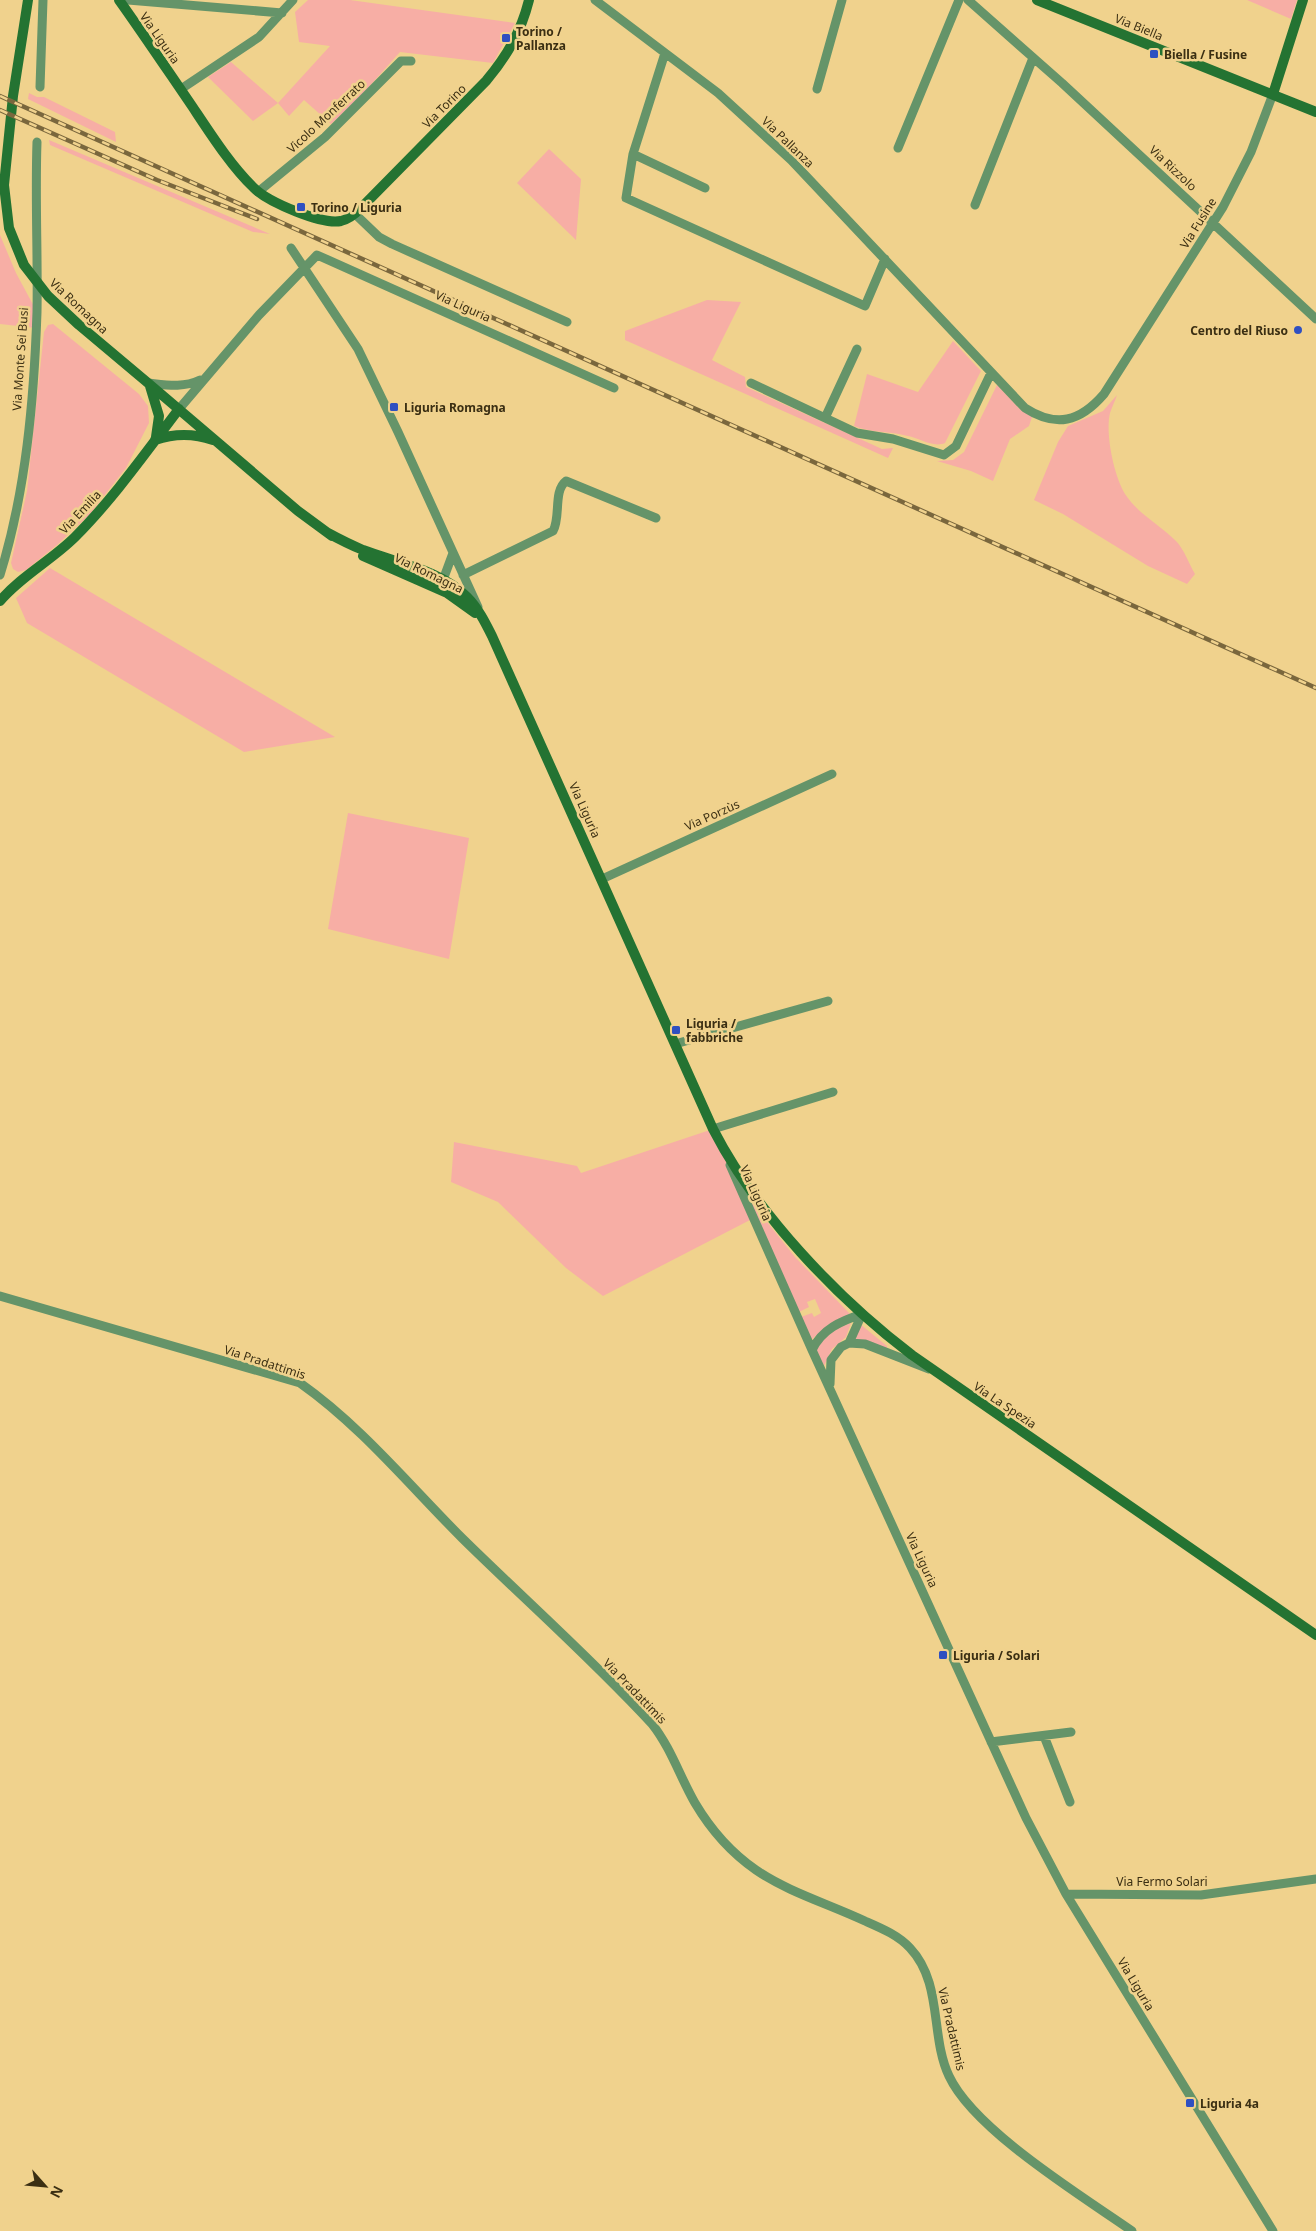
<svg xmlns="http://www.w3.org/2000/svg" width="1316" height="2231" viewBox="0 0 1316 2231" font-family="'Noto Sans',sans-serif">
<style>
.green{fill:#f7aea5}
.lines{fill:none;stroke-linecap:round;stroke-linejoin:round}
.street{stroke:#659469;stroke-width:9}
.secondary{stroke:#247332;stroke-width:10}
.rail-casing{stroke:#7a673d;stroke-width:4.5}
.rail{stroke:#f0d28d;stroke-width:2.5;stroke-dasharray:8;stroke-linecap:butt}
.poi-dot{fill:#2f50c1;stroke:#f0d28d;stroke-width:2}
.labels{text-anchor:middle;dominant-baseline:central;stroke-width:5;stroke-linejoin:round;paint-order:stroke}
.street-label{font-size:12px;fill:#3b2f13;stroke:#f0d28d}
.poi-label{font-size:12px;font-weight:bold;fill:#3b2f13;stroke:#f0d28d;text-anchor:start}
</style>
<rect width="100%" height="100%" fill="#f0d28d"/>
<path class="green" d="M 308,0 L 350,0 L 515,23 L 493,63 L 400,52 L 358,99 L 331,124 L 304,100 L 289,116 L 278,103 L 253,121 L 208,77 L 231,62 L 278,103 L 330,46 L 299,42 L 295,12 Z
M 1247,0 L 1297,0 L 1291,19 Z
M 29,93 L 37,97 L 44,97 L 115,132 L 116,142 L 28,99 Z
M 49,140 L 270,234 L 253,232 L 50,145 Z
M 549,149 L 581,179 L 576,240 L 517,183 Z
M 0,235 L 16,273 L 37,312 L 36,328 L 0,324 Z
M 707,300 L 741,302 L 712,360 L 745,377 L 746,387 L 882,449 L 893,448 L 888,458 L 625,340 L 625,331 Z
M 53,324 L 139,394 L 148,406 L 149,423 L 126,468 L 89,515 L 57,545 L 26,570 L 18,572 L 13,569 L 11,563 L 27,491 L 44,332 L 48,325 Z
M 953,341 L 981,371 L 945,443 C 933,448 919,438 908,436 C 890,431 871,433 854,426 L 867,374 L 918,392 Z
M 997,385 L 1020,409 L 1032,417 L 1029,426 L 1010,439 L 993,481 L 971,471 L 937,461 L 953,460 L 964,452 Z
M 1117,395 C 1115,401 1112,407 1110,413 C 1105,434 1114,476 1125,494 C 1138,514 1160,525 1176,541 C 1184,549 1189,564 1195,574 L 1187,584 L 1148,566 L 1063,514 L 1034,500 L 1058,442 L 1068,426 L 1103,411 Z
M 50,568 L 335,737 L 244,752 L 27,623 L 16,598 Z
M 348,813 L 469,838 L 449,959 L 328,929 Z
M 713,1129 L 750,1220 L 603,1296 L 566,1268 L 498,1202 L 451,1182 L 454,1142 L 577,1166 L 581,1173 Z
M 747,1197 L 795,1257 L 851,1315 L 828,1325 L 811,1340 L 801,1317 L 812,1313 L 814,1317 L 821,1313 L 815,1299 L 807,1302 L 809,1307 L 799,1312 Z
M 851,1323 L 846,1337 L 832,1349 L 824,1366 L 816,1350 C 824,1336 836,1328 851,1323 Z
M 860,1324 L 887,1346 L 887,1348 L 854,1339 Z"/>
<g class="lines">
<path class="street" d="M 128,0 L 282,13
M 595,0 L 718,93 L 791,160 L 1025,408 C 1056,428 1080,422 1104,394 L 1223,207 L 1251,152 L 1273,94
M 968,0 L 1062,83 L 1316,319
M 665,53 L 633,154 L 705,188
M 40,87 L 43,0
M 181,89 L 259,37 L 293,0
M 817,89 L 842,0
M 898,148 L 959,0
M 633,154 L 626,198 L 865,306 L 885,259
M 258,192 L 325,137 L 401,61 L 411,61
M 975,205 L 1033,58
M 355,214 L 379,237 L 392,244 L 567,322
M 291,248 L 358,349 L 398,432 L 478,607
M 148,383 C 167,385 183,388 200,380
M 751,383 L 857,433 L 893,439 L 944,455 L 956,446 L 991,373
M 179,409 L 259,315 L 317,255 L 614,388
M 825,418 L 857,349
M 0,575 C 26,491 34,400 37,312 C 38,256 35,199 37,142
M 463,575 L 553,531 C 561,517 553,491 566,481 L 656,518
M 447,593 L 443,580 L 453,553
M 602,879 L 832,774
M 675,1044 L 828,1001
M 713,1129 L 833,1092
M 730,1165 L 812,1350 L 1026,1818 L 1066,1894 L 1273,2231
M 0,1296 L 300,1383 C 361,1426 409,1485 462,1538 C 525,1600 592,1659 652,1724 C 671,1748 680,1777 695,1803 C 711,1830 730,1852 756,1870 C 788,1892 829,1904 865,1921 C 881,1928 898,1935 910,1948 C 943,1983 930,2036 949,2076 C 974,2130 1082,2196 1132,2231
M 849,1343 L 865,1344 L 929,1369
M 812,1350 C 822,1329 841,1321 862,1314
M 830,1384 L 831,1360 L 841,1347 L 849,1343 L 862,1314
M 1044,1736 L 1070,1802
M 991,1742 L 1071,1732
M 1066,1894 L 1201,1895 L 1316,1879"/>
<path class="secondary" d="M 28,0 L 13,96 L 4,185 L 9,228 L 24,265 L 48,296 L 79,325 L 148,383 L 298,511 L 332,536
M 119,0 C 144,35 168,71 192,106 C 210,133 231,166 254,188 C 268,202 322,225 341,221 C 349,219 355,214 360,209 L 486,81 C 507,56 521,32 529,0
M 1037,0 L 1316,112
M 1273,94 L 1303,0
M 150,386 L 159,416 L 156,437
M 155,440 C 175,433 193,433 213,440
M 328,533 C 339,539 351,545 363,550 C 397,563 441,570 467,597 C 478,608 485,622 492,636 L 713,1129 C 756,1213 837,1298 912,1355 L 1316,1635
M 363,556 L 447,593 L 475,613
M 0,601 C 21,576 52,560 75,537 C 114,498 146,452 179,409"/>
<g class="rail-casing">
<path id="rail" d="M 0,96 L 1316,688
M 0,110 L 157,180 L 257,219"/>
</g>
<use href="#rail" class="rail"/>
</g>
<g class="poi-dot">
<rect x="501" y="33" width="10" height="10" rx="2.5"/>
<rect x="1149" y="49" width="10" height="10" rx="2.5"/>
<rect x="296" y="202" width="10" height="10" rx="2.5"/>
<circle cx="1298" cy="330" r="5"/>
<rect x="389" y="402" width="10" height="10" rx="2.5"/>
<rect x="671" y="1025" width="10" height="10" rx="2.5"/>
<rect x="938" y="1650" width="10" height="10" rx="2.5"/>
<rect x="1185" y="2098" width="10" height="10" rx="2.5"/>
</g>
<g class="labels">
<g class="street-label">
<text transform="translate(1139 27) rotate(22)">Via Biella</text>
<text transform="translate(160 38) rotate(55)">Via Liguria</text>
<text transform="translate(444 106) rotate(-45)">Via Torino</text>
<text transform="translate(326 116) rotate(-43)">Vicolo Monferrato</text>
<text transform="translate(788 142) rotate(44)">Via Pallanza</text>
<text transform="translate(1173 168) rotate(43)">Via Rizzolo</text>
<text transform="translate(1198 223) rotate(-58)">Via Fusine</text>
<text transform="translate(79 306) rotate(43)">Via Romagna</text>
<text transform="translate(463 306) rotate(24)">Via Liguria</text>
<text transform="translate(20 359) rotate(-86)">Via Monte Sei Busi</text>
<text transform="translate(80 512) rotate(-47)">Via Emilia</text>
<text transform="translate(429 573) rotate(26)">Via Romagna</text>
<text transform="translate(585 810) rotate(66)">Via Liguria</text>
<text transform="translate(712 815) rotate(-24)">Via Porzùs</text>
<text transform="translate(756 1193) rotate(66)">Via Liguria</text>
<text transform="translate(265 1362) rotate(18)">Via Pradattimis</text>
<text transform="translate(1005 1405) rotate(34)">Via La Spezia</text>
<text transform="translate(922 1560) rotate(65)">Via Liguria</text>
<text transform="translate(635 1691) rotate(46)">Via Pradattimis</text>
<text x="1162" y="1881">Via Fermo Solari</text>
<text transform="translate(1136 1984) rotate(59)">Via Liguria</text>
<text transform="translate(952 2029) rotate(77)">Via Pradattimis</text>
</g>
<g class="poi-label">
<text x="516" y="31">Torino /<tspan x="516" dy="14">Pallanza</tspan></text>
<text x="1164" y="54">Biella / Fusine</text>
<text x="311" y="207">Torino / Liguria</text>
<text x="1288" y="330" text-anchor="end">Centro del Riuso</text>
<text x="404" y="407">Liguria Romagna</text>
<text x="686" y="1023">Liguria /<tspan x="686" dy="14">fabbriche</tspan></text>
<text x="953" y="1655">Liguria / Solari</text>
<text x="1200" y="2103">Liguria 4a</text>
</g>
</g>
<g transform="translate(45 2186) rotate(117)" stroke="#f0d28d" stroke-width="4" paint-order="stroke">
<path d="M0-4L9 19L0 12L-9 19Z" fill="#3b2f13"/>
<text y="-8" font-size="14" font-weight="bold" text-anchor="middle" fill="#3b2f13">N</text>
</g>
</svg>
